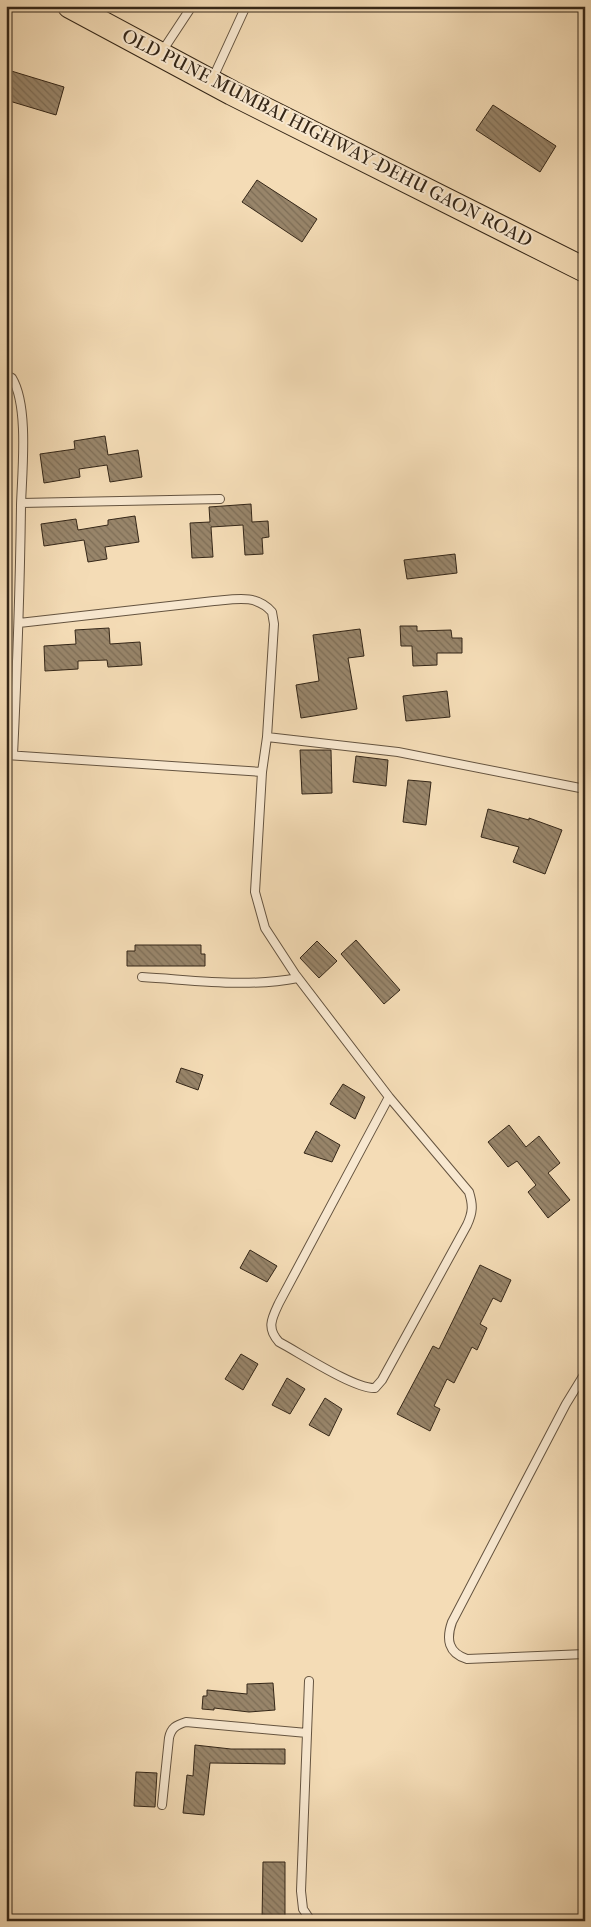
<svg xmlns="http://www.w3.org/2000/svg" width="591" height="1927" viewBox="0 0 591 1927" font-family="'IM FELL French Canon',serif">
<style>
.building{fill:url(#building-back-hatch);stroke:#352718}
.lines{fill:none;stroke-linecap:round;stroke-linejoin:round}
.service-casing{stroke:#655440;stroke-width:10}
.primary-casing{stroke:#352718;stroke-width:26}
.service{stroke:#f8e8d0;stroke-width:8}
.primary{stroke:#f4dcb6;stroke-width:24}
.labels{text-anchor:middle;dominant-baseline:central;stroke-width:4;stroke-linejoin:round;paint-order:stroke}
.street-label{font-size:19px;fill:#352718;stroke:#f8e8d0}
</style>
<defs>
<pattern id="building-back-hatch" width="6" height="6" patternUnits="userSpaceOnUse" patternTransform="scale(1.25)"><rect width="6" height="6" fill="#98856a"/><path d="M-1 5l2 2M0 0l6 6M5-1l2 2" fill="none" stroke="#7d6d56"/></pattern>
</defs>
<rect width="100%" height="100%" fill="#f4dcb6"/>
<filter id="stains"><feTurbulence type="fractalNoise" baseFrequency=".004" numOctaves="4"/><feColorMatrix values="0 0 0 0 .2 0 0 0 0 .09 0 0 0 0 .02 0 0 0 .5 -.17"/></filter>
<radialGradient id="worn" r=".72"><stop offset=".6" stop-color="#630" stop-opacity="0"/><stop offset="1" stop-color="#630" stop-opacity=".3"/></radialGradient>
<path class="building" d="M 8,70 L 64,87 L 56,115 L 6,100 Z
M 493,105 L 556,146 L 540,172 L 476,130 Z
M 257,180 L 317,219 L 302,242 L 242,202 Z
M 105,436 L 108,455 L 138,450 L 142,477 L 110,482 L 107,465 L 79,469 L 80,477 L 44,483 L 40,454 L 75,449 L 74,441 Z
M 251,504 L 252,522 L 268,521 L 269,537 L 262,538 L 263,554 L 245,555 L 243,525 L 211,527 L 213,557 L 192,558 L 190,523 L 210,522 L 209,507 Z
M 135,516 L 139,542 L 105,547 L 107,559 L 88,562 L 84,540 L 44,546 L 41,524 L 76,519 L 78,530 L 108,525 L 108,520 Z
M 455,554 L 457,573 L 407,579 L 404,560 Z
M 400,626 L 417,626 L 417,631 L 451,630 L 452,638 L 462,638 L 462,653 L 437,653 L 437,665 L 413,666 L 412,646 L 401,646 Z
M 109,628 L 110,644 L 140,642 L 142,665 L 108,667 L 107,660 L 78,661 L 78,669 L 45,671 L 44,646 L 76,644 L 75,630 Z
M 360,629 L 364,656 L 348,658 L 357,709 L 301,718 L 296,685 L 319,681 L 313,635 Z
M 447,691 L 450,717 L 406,721 L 403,696 Z
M 300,750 L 331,750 L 332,793 L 302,794 Z
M 356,756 L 388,760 L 386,786 L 353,782 Z
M 408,780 L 431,782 L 426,825 L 403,822 Z
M 488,809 L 529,820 L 529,818 L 562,830 L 545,874 L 513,862 L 519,847 L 481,837 Z
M 356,940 L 400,990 L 384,1004 L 341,954 Z
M 317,941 L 337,961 L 319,978 L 300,958 Z
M 135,945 L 201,945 L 201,954 L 205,954 L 205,966 L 127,966 L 127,951 L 135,951 Z
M 181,1068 L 203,1075 L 198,1090 L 176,1082 Z
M 343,1084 L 365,1097 L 355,1119 L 330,1104 Z
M 509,1125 L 526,1147 L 539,1136 L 560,1163 L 548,1173 L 570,1200 L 548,1218 L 528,1192 L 536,1185 L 517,1161 L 508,1167 L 488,1142 Z
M 316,1131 L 340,1145 L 332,1162 L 304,1153 Z
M 250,1250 L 277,1266 L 267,1282 L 240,1268 Z
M 480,1265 L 511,1280 L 501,1302 L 493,1298 L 480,1324 L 487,1328 L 477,1350 L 472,1347 L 454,1383 L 447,1379 L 434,1406 L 440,1409 L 430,1431 L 397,1414 L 433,1346 L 439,1349 Z
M 241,1354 L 258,1364 L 243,1390 L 225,1379 Z
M 287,1378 L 305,1389 L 290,1414 L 272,1405 Z
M 325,1398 L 342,1409 L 329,1436 L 309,1425 Z
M 273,1683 L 275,1710 L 249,1712 L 214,1708 L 214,1710 L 202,1709 L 203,1696 L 207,1696 L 207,1690 L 247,1694 L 247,1684 Z
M 195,1745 L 231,1749 L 285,1749 L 285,1764 L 210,1763 L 204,1815 L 183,1813 L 187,1775 L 193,1776 Z
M 136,1772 L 157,1773 L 155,1807 L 134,1806 Z
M 263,1862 L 285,1862 L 285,1921 L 262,1921 Z"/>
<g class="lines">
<g class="service-casing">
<path id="service" d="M 161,53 L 192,6
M 212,80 L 246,6
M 6,375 L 12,378 C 29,406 22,472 21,505 C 20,588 17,672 13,755
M 21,503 L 220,499
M 19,623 L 214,601 C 236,599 256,594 272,612 L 274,624 L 267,737
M 6,755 L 262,772 L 267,737 L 398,752 L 585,789
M 262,772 L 255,892 L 265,928 L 295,974 L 389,1097 L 469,1192 C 473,1205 473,1212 467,1225 L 382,1380 L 375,1388 C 354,1389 300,1353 279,1342 C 266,1328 272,1318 279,1303 L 389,1097
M 142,977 C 194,980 247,988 298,978
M 585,1373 L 566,1404 L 452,1622 C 446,1639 448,1653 467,1659 L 585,1654
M 309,1681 L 301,1891 L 303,1909 L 311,1921
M 162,1805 L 169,1738 C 171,1728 176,1725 186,1722 L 307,1733"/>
</g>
<g class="primary-casing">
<path id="primary" d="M 70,6 L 232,93 L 585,270"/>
</g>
<use href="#service" class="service"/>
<use href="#primary" class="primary"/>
</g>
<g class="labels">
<g class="street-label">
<text transform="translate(327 138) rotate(27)">OLD PUNE MUMBAI HIGHWAY-DEHU GAON ROAD</text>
</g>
</g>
<rect width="591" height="1927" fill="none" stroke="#f4dcb6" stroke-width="25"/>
<rect x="8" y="8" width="576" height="1912" fill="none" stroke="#352718" stroke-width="2.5"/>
<rect x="12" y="12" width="566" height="1902" fill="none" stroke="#352718"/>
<rect width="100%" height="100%" filter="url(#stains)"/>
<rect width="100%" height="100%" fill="url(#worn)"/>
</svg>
